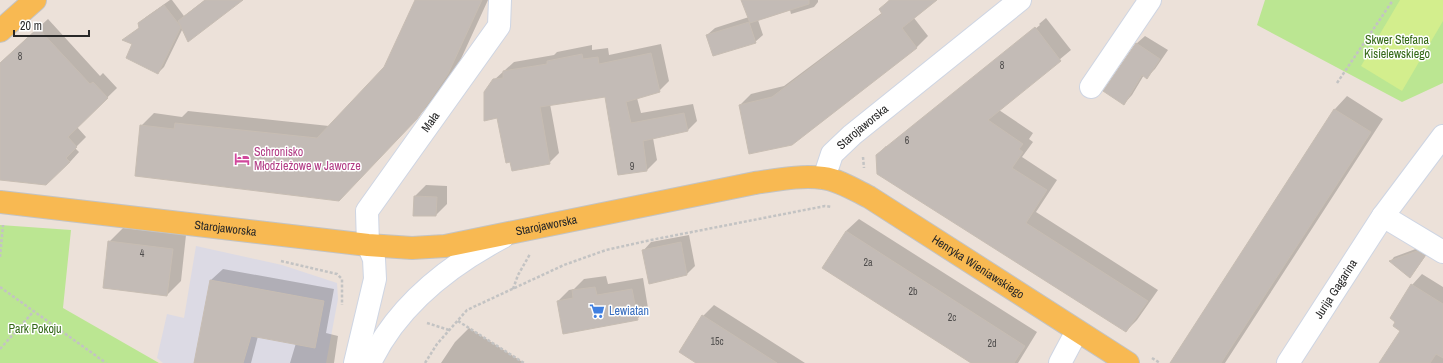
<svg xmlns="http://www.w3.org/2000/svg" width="1443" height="363" viewBox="0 0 1443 363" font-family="'Archivo Narrow',sans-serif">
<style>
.industrial{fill:#dcdae4}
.green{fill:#bbe692}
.pitch{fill:#d3ee8d}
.shadow{fill:#0003}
.building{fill:#c3bbb6;stroke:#c7bdb3}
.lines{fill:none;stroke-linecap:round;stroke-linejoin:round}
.minor-casing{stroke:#ced5e3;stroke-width:24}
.major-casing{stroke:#c3c3c3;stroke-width:24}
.path{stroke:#c3c3c3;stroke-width:2.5;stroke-dasharray:3 2;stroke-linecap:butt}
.minor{stroke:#fff;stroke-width:22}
.major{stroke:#f8b952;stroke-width:22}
.labels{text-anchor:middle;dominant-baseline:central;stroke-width:3;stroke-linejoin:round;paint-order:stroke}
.number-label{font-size:10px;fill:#4f4d4c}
.park-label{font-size:12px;fill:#336816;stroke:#fff}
.street-label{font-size:12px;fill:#282828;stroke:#fff}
.hotel-label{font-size:12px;fill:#b23c85;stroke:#fff;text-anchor:start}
.shop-label{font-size:12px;fill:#366cbe;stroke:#fff;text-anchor:start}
</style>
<rect width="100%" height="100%" fill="#ece1d9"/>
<path class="industrial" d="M 196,246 L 282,265 L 337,283 L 338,299 L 326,363 L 163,363 L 157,358 L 167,314 L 184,318 Z"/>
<path class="green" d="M 1265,0 L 1443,0 L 1443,83 L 1402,102 L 1257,25 Z
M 0,225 L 71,230 L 63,308 L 159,363 L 0,363 Z"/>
<path class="pitch" d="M 1400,0 L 1443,0 L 1443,21 L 1402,91 L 1361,66 Z"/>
<path class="shadow" d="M 170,0 L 172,0 L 184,16 L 205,0 L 239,0 L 183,28 L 164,67 L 158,73 L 133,43 L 124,40 L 140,27 L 139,23 L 146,17 Z
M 417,0 L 488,0 L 460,61 L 429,105 L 351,187 L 141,126 L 154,113 L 182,117 L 188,111 L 329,126 L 385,68 Z
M 742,0 L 818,0 L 818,2 L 814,7 L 791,14 L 790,10 L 758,20 L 763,35 L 755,42 L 707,35 L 715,28 L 749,17 Z
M 889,0 L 936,0 L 914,18 L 928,36 L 917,47 L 792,144 L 740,105 L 751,94 L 784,86 L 883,12 L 881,9 Z
M 1046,18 L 1071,50 L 999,110 L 1033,133 L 1029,139 L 1033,142 L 1022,157 L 1057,180 L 1036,212 L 1158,290 L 1137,320 L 1126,331 L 877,155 L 886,146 L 886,148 L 1040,25 L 1039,24 Z
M 48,19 L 100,76 L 103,73 L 117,88 L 77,127 L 86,137 L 75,148 L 79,152 L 70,162 L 0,179 L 0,63 Z
M 1145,36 L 1168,50 L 1155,69 L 1147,77 L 1144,75 L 1132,95 L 1124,104 L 1136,44 Z
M 661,44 L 669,81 L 659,91 L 637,98 L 641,113 L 693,104 L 697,121 L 688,130 L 653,138 L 657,160 L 647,170 L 618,174 L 606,96 L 550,104 L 559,153 L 549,163 L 494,80 L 514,62 L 554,55 L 557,52 L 592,45 L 592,50 L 608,48 L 609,55 Z
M 1347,96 L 1383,119 L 1225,363 L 1175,363 L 1172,361 L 1335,109 Z
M 426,185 L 447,186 L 447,204 L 436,215 L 415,196 Z
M 859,219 L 1037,332 L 1018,363 L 973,363 L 846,231 Z
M 123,228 L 186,235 L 181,281 L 167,295 L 109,242 Z
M 689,235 L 695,266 L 687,274 L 643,251 L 651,242 Z
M 1421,247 L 1429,251 L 1414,272 L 1391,261 L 1394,257 Z
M 223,269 L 334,289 L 326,333 L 338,336 L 334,363 L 290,363 L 296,343 L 258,336 L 251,363 L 195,363 L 211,280 Z
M 1422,274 L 1443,287 L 1443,363 L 1380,363 L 1401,331 L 1397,322 L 1412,285 Z
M 606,276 L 608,284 L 643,278 L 648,308 L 637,319 L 558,301 L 569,290 L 574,289 L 584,279 Z
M 714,305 L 805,363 L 698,363 L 703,316 Z
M 469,328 L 524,363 L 441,363 L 455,342 Z"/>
<path class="building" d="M 205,0 L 243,0 L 188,42 L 181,27 L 158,74 L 126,58 L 132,44 L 122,40 L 139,28 L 138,23 L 164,5 L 181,27 L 178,21 Z
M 415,0 L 482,0 L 448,74 L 417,119 L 339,201 L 135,176 L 140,125 L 174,129 L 175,123 L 317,138 L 384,67 Z
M 741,0 L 809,0 L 809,4 L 750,23 Z
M 890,0 L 937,0 L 902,28 L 917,48 L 792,145 L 749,154 L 739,105 L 772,97 L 882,14 L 879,9 Z
M 749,22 L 756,43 L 713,56 L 706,35 Z
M 1035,27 L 1061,61 L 988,120 L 1023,144 L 1019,149 L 1023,152 L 1012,168 L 1047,190 L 1026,223 L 1148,301 L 1126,332 L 877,174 L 876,155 Z
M 38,28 L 90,84 L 93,82 L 108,98 L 68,137 L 77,147 L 66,158 L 70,162 L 46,185 L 0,180 L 0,63 Z
M 1136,43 L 1160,59 L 1147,79 L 1142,75 L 1124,105 L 1103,91 Z
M 651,53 L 660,92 L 626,102 L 631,123 L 684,113 L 688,131 L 643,141 L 647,171 L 618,175 L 605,97 L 540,107 L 550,164 L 512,171 L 510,162 L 506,163 L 497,118 L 484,121 L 484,92 L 493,79 L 503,78 L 503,71 L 547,64 L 547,61 L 582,54 L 583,59 L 598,57 L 599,64 Z
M 1334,109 L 1371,132 L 1221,363 L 1170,363 Z
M 414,196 L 437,197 L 436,216 L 413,216 Z
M 846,231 L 1025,346 L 1014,363 L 971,363 L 822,268 Z
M 108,241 L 173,249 L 167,296 L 103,288 Z
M 681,242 L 687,275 L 649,284 L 642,250 Z
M 1417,251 L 1425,256 L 1410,278 L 1389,261 Z
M 210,280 L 324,301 L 315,348 L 251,336 L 243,363 L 194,363 Z
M 1411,284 L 1443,304 L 1443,358 L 1436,354 L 1430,363 L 1379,363 L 1400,331 L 1393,326 L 1395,322 L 1390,318 Z
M 595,287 L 597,295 L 632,289 L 638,320 L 563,334 L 557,301 L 573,298 L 572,290 Z
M 702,315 L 777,363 L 696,363 L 679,352 Z"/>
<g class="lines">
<g class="minor-casing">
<g id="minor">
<path d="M 1091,87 L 1150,0"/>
<path id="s1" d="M 824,178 L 832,154 L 852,135 L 1020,0"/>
<path d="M 1383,216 L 1443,252"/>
<path id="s2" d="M 355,363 L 375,279 L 374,259 L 368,245 L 367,211 L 499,26 L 500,0"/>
<path d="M 370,363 C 397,306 448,266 503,237"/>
<path d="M 1060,363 L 1077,331"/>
<path id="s3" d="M 1288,363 L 1383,216 L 1443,136"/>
</g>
</g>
<g class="major-casing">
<g id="major">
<path d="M 0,31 L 35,0"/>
<path id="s4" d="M 0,202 L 368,245 L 412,248 L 445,246 L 755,183 C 777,180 800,175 823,178 C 839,180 855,190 869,197 L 1128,363"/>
</g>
</g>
<path class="path" d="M 1337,83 L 1393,0
M 863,157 L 864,168
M 0,257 L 3,225
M 281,261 L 337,274 L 342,279 L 342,305
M 0,287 L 106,363
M 513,289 L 518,275 L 530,254
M 458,321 L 524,363
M 427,323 L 449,330
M 0,349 L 34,311
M 1152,358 L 1160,363
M 425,363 L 437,344 L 467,310 L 564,265 L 606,250 L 651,240 L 825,206 L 832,207"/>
<use href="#minor" class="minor"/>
<use href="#major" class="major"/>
</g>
<defs>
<g id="hotel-bare" transform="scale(1.2)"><path d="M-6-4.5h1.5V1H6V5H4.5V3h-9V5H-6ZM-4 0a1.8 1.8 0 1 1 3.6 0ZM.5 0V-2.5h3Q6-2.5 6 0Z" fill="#d1479c" stroke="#fff" stroke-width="2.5" paint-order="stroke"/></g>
<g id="supermarket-bare" transform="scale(1.2)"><path d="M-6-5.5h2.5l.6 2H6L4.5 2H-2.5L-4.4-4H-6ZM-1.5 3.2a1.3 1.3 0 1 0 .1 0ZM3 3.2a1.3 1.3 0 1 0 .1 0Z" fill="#3f7fe0" stroke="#fff" stroke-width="2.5" paint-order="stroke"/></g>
</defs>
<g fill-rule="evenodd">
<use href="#hotel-bare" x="242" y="159"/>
<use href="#supermarket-bare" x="597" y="311"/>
</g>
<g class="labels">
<g class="number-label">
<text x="20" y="56">8</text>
<text x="1002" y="65">8</text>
<text x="907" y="140">6</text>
<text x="632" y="166">9</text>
<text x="142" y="253">4</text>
<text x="868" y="262">2a</text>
<text x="913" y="291">2b</text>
<text x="952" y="317">2c</text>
<text x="717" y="341">15c</text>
<text x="992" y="343">2d</text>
</g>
<g class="park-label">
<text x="1397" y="40">Skwer Stefana<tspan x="1397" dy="14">Kisielewskiego</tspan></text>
<text x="35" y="329">Park Pokoju</text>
</g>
<g class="street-label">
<text stroke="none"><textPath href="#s2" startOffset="265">Mała</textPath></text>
<text stroke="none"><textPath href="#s1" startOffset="66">Starojaworska</textPath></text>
<text stroke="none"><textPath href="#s4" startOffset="551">Starojaworska</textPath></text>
<text stroke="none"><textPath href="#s4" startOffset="227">Starojaworska</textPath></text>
<text stroke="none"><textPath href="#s4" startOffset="1012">Henryka Wieniawskiego</textPath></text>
<text stroke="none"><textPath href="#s3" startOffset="88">Jurija Gagarina</textPath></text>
</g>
<g class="hotel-label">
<text x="254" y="152">Schronisko<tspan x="254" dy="14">Młodzieżowe w Jaworze</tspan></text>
</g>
<g class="shop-label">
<text x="609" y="311">Lewiatan</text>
</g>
</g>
<path d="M14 30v6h75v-6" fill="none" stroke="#282828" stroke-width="2"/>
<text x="20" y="30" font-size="12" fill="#282828" stroke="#ffffff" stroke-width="3" paint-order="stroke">20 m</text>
</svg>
